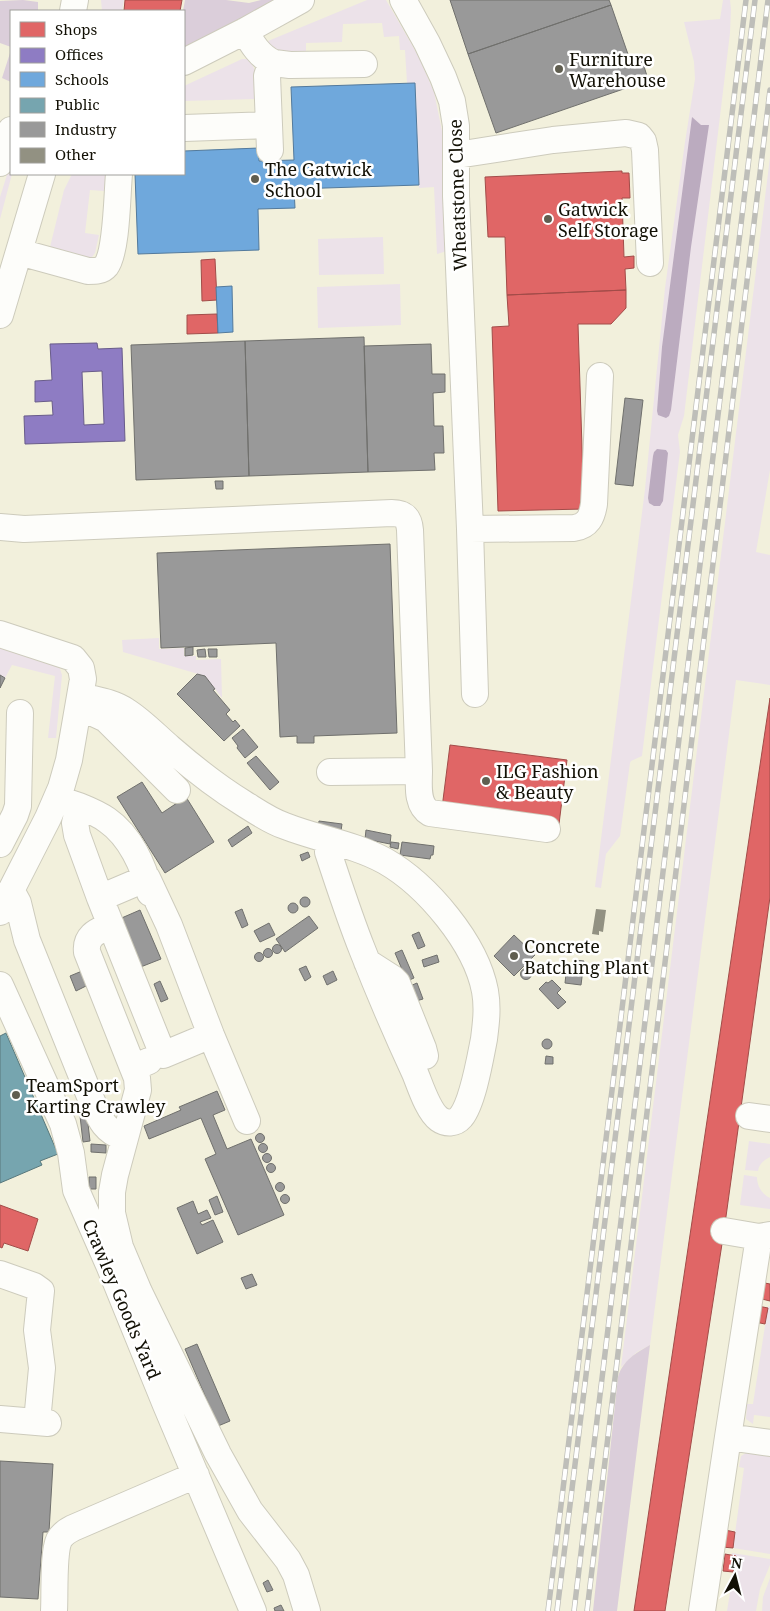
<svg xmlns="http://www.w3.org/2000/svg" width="770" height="1611" viewBox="0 0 770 1611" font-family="'Noto Serif',serif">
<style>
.green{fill:#ece2e9}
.forest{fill:#dbceda}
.water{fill:#bbabbf}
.shops{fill:#e06666;stroke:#a24c49}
.offices{fill:#8e7cc3;stroke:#695c8a;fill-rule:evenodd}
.schools{fill:#6fa8dc;stroke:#537a9c}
.public{fill:#76a5af;stroke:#58787c}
.industry{fill:#999;stroke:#70706d}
.building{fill:#929182}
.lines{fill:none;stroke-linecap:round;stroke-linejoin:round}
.minor-casing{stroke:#cdcbbc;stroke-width:28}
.minor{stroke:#fdfdfa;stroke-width:26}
.rail-casing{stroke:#bebeb9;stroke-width:5.5}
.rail{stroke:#fff;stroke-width:4;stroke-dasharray:11;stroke-linecap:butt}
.poi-dot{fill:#605e50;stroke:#fff;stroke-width:2}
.labels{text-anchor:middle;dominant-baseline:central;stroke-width:5;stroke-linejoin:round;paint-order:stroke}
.poi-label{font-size:18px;fill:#121005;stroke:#fff;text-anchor:start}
.street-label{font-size:18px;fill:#121005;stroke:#fff}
</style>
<rect width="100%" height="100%" fill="#f2f0dc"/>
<path class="green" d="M 101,0 L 124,0 L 122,11 L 102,11 Z
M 367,0 L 386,0 L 419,57 L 434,92 L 442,131 L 447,251 L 437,254 L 434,187 L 419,188 L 415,83 L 407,83 L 405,50 L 400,50 L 399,36 L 384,37 L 382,23 L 343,24 L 342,42 L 306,43 L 306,55 C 291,53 277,55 268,41 Z
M 723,0 L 730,0 L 731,9 L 730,33 L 684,416 L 678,435 L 680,452 L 642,756 L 631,761 L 630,763 L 620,836 L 606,854 L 601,888 L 595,887 L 645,489 L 665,288 L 685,142 L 695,79 L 694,62 L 684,22 L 720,19 Z
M 242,59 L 248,59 C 258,70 257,84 258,99 L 184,101 L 184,86 Z
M 770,157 L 770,470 L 756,552 L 770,555 L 770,685 L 736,680 L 650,1345 L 637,1352 L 621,1367 Z
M 11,162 L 12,174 L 0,219 L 0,197 Z
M 72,174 L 106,174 L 104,191 L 90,190 L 85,233 L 99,235 L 95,253 L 89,261 L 51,249 L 50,247 L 64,190 Z
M 383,237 L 384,274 L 319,275 L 318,239 Z
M 400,284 L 401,325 L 318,328 L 317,287 Z
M 159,638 L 159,649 L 184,648 L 184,656 L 196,656 L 196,660 L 221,659 L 222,698 L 205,676 L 123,652 L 122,640 Z
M 0,647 L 59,666 L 62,675 L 56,738 L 48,738 L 55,676 L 12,665 L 5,678 L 0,675 Z
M 749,1141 L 770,1144 L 770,1157 C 764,1160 759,1164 758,1171 L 745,1170 Z
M 744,1175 L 757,1177 C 757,1186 762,1194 770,1198 L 770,1209 L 740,1205 Z
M 768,1306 L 770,1307 L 770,1417 L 754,1415 L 753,1424 L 746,1419 L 747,1404 L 753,1404 Z
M 746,1453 L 770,1456 L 770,1554 L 733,1548 L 744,1468 L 739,1467 L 741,1456 Z
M 732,1553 L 770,1559 L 770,1565 L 760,1589 L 756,1611 L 727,1611 L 736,1556 L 732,1555 Z
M 770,1578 L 770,1611 L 762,1611 L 763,1597 Z"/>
<path class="forest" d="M 23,0 L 38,2 L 38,11 L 11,11 L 11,47 L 0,43 L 0,1 Z
M 185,0 L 226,0 L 249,3 L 261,0 L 281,0 L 184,55 L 183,11 Z
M 11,50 L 11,82 L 2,78 Z
M 650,1345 L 617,1611 L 593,1611 L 618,1377 C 623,1360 636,1353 650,1345 Z"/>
<path class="water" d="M 692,117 L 701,125 L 709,125 L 691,247 L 671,410 L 669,416 L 666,418 L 658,415 L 657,411 L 662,347 Z
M 657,449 L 666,450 L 668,453 L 663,501 L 660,506 L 654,506 L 649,503 L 648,498 L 653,456 L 654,452 Z"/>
<path class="shops" d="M 125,0 L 182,0 L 180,11 L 124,11 Z
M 622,171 L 622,173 L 629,173 L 630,198 L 622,198 L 624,257 L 634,256 L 634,268 L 625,269 L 626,290 L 507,295 L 505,237 L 488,237 L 485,177 Z
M 215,259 L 217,300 L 202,301 L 201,260 Z
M 626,290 L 626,308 L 611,324 L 578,324 L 584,509 L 498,511 L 492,327 L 509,326 L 507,295 Z
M 217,314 L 218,333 L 187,334 L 187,315 Z
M 770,698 L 770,897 L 724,1231 L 665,1611 L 634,1611 Z
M 450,745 L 567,760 L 559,824 L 442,808 Z
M 0,1205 L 38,1219 L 28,1251 L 4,1243 L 2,1248 L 0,1247 Z
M 765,1283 L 770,1284 L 770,1301 L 762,1299 Z
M 758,1306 L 768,1308 L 765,1324 L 755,1322 Z
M 725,1530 L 735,1532 L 733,1548 L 722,1547 Z
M 725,1554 L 736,1556 L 733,1572 L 723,1571 Z"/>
<path class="offices" d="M 97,343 L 98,349 L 122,348 L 125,441 L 25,444 L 24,416 L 53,415 L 52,401 L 35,402 L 35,381 L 52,380 L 50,344 ZM 102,371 L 104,424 L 84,425 L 82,372 Z"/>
<path class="schools" d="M 415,83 L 419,185 L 294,189 L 295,208 L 258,209 L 259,250 L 138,254 L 135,174 L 184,174 L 184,151 L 259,148 L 259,161 L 294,160 L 291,87 Z
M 232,286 L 233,332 L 218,333 L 216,287 Z"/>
<path class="public" d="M 6,1033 L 58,1154 L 40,1161 L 42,1165 L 0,1183 L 0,1036 Z"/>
<path class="industry" d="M 450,0 L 609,0 L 611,5 L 468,54 Z
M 611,5 L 631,63 L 642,60 L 647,76 L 636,80 L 638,84 L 496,133 L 468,54 Z
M 364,337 L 368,472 L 249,476 L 245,341 Z
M 245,341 L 249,476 L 136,480 L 131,345 Z
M 431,344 L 432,374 L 445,374 L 445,392 L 433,393 L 434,426 L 443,426 L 444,453 L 434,453 L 435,470 L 368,472 L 364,346 Z
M 625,398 L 643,400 L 633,486 L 615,484 Z
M 215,481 L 223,481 L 223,489 L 216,489 Z
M 390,544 L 397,733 L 314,736 L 314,743 L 297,743 L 297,736 L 280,737 L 276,643 L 161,648 L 157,553 Z
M 193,647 L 193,655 L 185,656 L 185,648 Z
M 205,649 L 206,657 L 198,657 L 197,650 Z
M 208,649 L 217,649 L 217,657 L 209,657 Z
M 197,674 L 205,676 L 215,689 L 213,690 L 230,710 L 226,714 L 233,722 L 235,720 L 240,726 L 224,741 L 177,694 Z
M 0,675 L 5,678 L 0,688 Z
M 243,729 L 258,747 L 245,758 L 237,748 L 238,746 L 232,738 Z
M 256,756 L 279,782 L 270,790 L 247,763 Z
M 142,782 L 162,813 L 186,797 L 214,842 L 165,873 L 117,797 Z
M 319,821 L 342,824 L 341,831 L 318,828 Z
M 248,826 L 252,833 L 232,847 L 228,840 Z
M 366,830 L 391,835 L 390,844 L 365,839 Z
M 391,842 L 399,843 L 398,849 L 390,847 Z
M 402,842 L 434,846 L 433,855 L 431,855 L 430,859 L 400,855 Z
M 308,852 L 310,857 L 302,861 L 300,855 Z
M300 902a5 5 0 1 1 10 0a5 5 0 1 1-10 0Z
M288 908a5 5 0 1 1 10 0a5 5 0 1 1-10 0Z
M 242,909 L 248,925 L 242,928 L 235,912 Z
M 140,910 L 161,959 L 138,968 L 117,920 Z
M 309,916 L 318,928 L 285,952 L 276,939 Z
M 269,923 L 275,935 L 260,942 L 254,931 Z
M 419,932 L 425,946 L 418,949 L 412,935 Z
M 514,935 L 535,955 L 514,976 L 494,956 Z
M272.5 949a4.5 4.5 0 1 1 9 0a4.5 4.5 0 1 1-9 0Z
M263.5 953a4.5 4.5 0 1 1 9 0a4.5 4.5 0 1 1-9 0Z
M 402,950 L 414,978 L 407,981 L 395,953 Z
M254.5 957a4.5 4.5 0 1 1 9 0a4.5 4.5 0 1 1-9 0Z
M 437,955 L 439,962 L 424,967 L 422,960 Z
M 575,960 L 584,961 L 581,985 L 565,983 L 566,974 L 573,975 Z
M 306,966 L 311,977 L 305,981 L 299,969 Z
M520.5 974a5.5 5.5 0 1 1 11 0a5.5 5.5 0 1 1-11 0Z
M 82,971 L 88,985 L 76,991 L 70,976 Z
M 333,971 L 337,980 L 327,985 L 323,976 Z
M 552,980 L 561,989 L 557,993 L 566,1002 L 558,1009 L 539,989 L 546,982 L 548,983 Z
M 160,981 L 168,999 L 161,1002 L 154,984 Z
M 417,983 L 423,999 L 416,1001 L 410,986 Z
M542 1044a5 5 0 1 1 10 0a5 5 0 1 1-10 0Z
M 546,1056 L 553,1057 L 553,1064 L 545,1064 Z
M 217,1091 L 225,1110 L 213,1115 L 227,1149 L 251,1139 L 284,1215 L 238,1235 L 205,1159 L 216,1154 L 201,1118 L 149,1139 L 144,1126 L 181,1110 L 179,1107 Z
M 87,1115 L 90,1141 L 83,1142 L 80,1116 Z
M255.5 1138a4.5 4.5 0 1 1 9 0a4.5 4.5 0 1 1-9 0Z
M258.5 1148a4.5 4.5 0 1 1 9 0a4.5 4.5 0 1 1-9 0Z
M 91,1144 L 106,1145 L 106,1153 L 91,1152 Z
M262.5 1158a4.5 4.5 0 1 1 9 0a4.5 4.5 0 1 1-9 0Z
M266.5 1168a4.5 4.5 0 1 1 9 0a4.5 4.5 0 1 1-9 0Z
M 89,1177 L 96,1177 L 96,1189 L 89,1189 Z
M275.5 1187a4.5 4.5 0 1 1 9 0a4.5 4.5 0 1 1-9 0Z
M280.5 1199a4.5 4.5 0 1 1 9 0a4.5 4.5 0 1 1-9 0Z
M 217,1196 L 223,1212 L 215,1215 L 209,1200 Z
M 193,1201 L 198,1214 L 207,1210 L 211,1218 L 200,1222 L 202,1225 L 213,1220 L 223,1242 L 197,1254 L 177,1208 Z
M 252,1274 L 257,1285 L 246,1289 L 241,1278 Z
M 197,1344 L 230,1421 L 218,1426 L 185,1349 Z
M 0,1461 L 53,1464 L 49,1532 L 43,1532 L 38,1599 L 0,1597 Z
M 268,1580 L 273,1590 L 267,1592 L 263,1583 Z
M 281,1605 L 284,1611 L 275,1611 L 274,1608 Z"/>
<path class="building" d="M 596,909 L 606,910 L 603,932 L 599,931 L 599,935 L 592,934 Z"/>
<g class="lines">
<g class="minor-casing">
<path id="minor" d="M 403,0 L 427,43 L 443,77 L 452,101 L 456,126 L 456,196 L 470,529 L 475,694
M 73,11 L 75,0
M 245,31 C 252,44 260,57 274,63
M 184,62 L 245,31 L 301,0
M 269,125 L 270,150
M 184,128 L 269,125 L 267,76 L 269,70 L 274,63 L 290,65 L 364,64
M 457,155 L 553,140 L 626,133 L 639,136 L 643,141 L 645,150 L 650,263
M 0,163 L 11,130
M 19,252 L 88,271 C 95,271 102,271 106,266 C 117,251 117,194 119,174
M 0,315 L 42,174
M 0,527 L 24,529 L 392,513 C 404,513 409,518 410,530 L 419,771 C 419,784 416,805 430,813 L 547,829
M 470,529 L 574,528 C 588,526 592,517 594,504 L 600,376
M 0,634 L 73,658 L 81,668 L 83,679 L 69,760 L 61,788 L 48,818 L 0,912
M 81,696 C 96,700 113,702 126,711 C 142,721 156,736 170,748 C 193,768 217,787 243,803 C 256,811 270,821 285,826 C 318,839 354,844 385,861 C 427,885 476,943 485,991 C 488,1008 486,1023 484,1039 C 480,1059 473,1102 461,1117 C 455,1124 446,1124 439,1119 C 428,1111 420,1085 415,1073 C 396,1032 378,990 362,949 C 350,919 340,888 330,858 L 328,852 L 329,841
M 81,710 L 91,712 L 106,719 L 177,790
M 330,772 L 419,771
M 58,799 L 79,806 L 75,823 L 77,835 L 100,898 L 147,878 L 169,925 L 211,1035 L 247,1121
M 79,806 C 89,810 99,814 107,820 C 130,836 144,866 150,893
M 0,844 L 15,815 L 18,806 L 20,713
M 11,890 L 18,903 L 27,940 L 91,1099 C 99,1117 104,1132 125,1138
M 100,898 L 163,1055 L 211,1035
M 111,925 C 98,931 85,935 87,952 L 133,1068 L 149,1061
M 367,962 L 392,978 L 397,983 L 423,1048 L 425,1056
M 0,985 L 63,1124 L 71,1153 L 76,1190 L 109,1265 L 166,1405 L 253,1611
M 133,1068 L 137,1078 L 138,1090 L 115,1175 L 112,1192 L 112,1213 L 120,1247 L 139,1292 L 218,1454 L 250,1511 L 288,1560 L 296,1575 L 307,1611
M 749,1116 L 770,1119
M 724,1231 L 759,1237 L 770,1235
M 0,1274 L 34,1286 L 41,1291 L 37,1330 L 42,1368 L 37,1422
M 0,1419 L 48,1423
M 728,1437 L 770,1443
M 54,1611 C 55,1595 53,1553 59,1540 C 62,1534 67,1531 73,1528 L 196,1475
M 702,1611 L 728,1437 L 759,1237"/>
</g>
<use href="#minor" class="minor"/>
<g class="rail-casing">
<path id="rail" d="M 548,1611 L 746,0
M 557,1611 L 755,0
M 574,1611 L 768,0
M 587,1611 L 770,90"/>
</g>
<use href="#rail" class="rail"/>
</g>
<g class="poi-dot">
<circle cx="559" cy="69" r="5"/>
<circle cx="255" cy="179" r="5"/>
<circle cx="548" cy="219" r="5"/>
<circle cx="486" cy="781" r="5"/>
<circle cx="514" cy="956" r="5"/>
<circle cx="16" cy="1095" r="5"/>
</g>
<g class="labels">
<g class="poi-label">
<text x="569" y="59">Furniture<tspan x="569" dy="21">Warehouse</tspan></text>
<text x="265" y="169">The Gatwick<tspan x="265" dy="21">School</tspan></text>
<text x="558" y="209">Gatwick<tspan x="558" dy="21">Self Storage</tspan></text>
<text x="496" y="771">ILG Fashion<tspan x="496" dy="21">&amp; Beauty</tspan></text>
<text x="524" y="946">Concrete<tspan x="524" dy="21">Batching Plant</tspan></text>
<text x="26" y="1085">TeamSport<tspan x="26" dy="21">Karting Crawley</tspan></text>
</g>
<g class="street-label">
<text transform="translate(457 195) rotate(-92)">Wheatstone Close</text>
<text transform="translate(122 1299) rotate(67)">Crawley Goods Yard</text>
</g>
</g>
<rect x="10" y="10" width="175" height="165" fill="#ffffff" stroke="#a09f9b"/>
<rect x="20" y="22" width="25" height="15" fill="#e06666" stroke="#a09f9b"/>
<text x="55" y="35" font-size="15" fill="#121005">Shops</text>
<rect x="20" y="48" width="25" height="15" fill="#8e7cc3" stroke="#a09f9b"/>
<text x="55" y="60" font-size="15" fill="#121005">Offices</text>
<rect x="20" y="72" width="25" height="15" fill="#6fa8dc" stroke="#a09f9b"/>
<text x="55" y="85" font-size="15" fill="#121005">Schools</text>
<rect x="20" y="98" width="25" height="15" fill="#76a5af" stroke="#a09f9b"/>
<text x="55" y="110" font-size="15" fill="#121005">Public</text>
<rect x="20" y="122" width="25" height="15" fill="#999999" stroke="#a09f9b"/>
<text x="55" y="135" font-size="15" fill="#121005">Industry</text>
<rect x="20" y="148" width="25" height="15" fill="#929182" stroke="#a09f9b"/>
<text x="55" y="160" font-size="15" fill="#121005">Other</text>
<g transform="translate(735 1576) rotate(7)" stroke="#ffffff" stroke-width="4" paint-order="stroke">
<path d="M0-4L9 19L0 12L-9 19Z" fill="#121005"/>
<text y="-8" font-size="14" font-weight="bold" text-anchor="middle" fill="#121005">N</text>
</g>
</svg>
